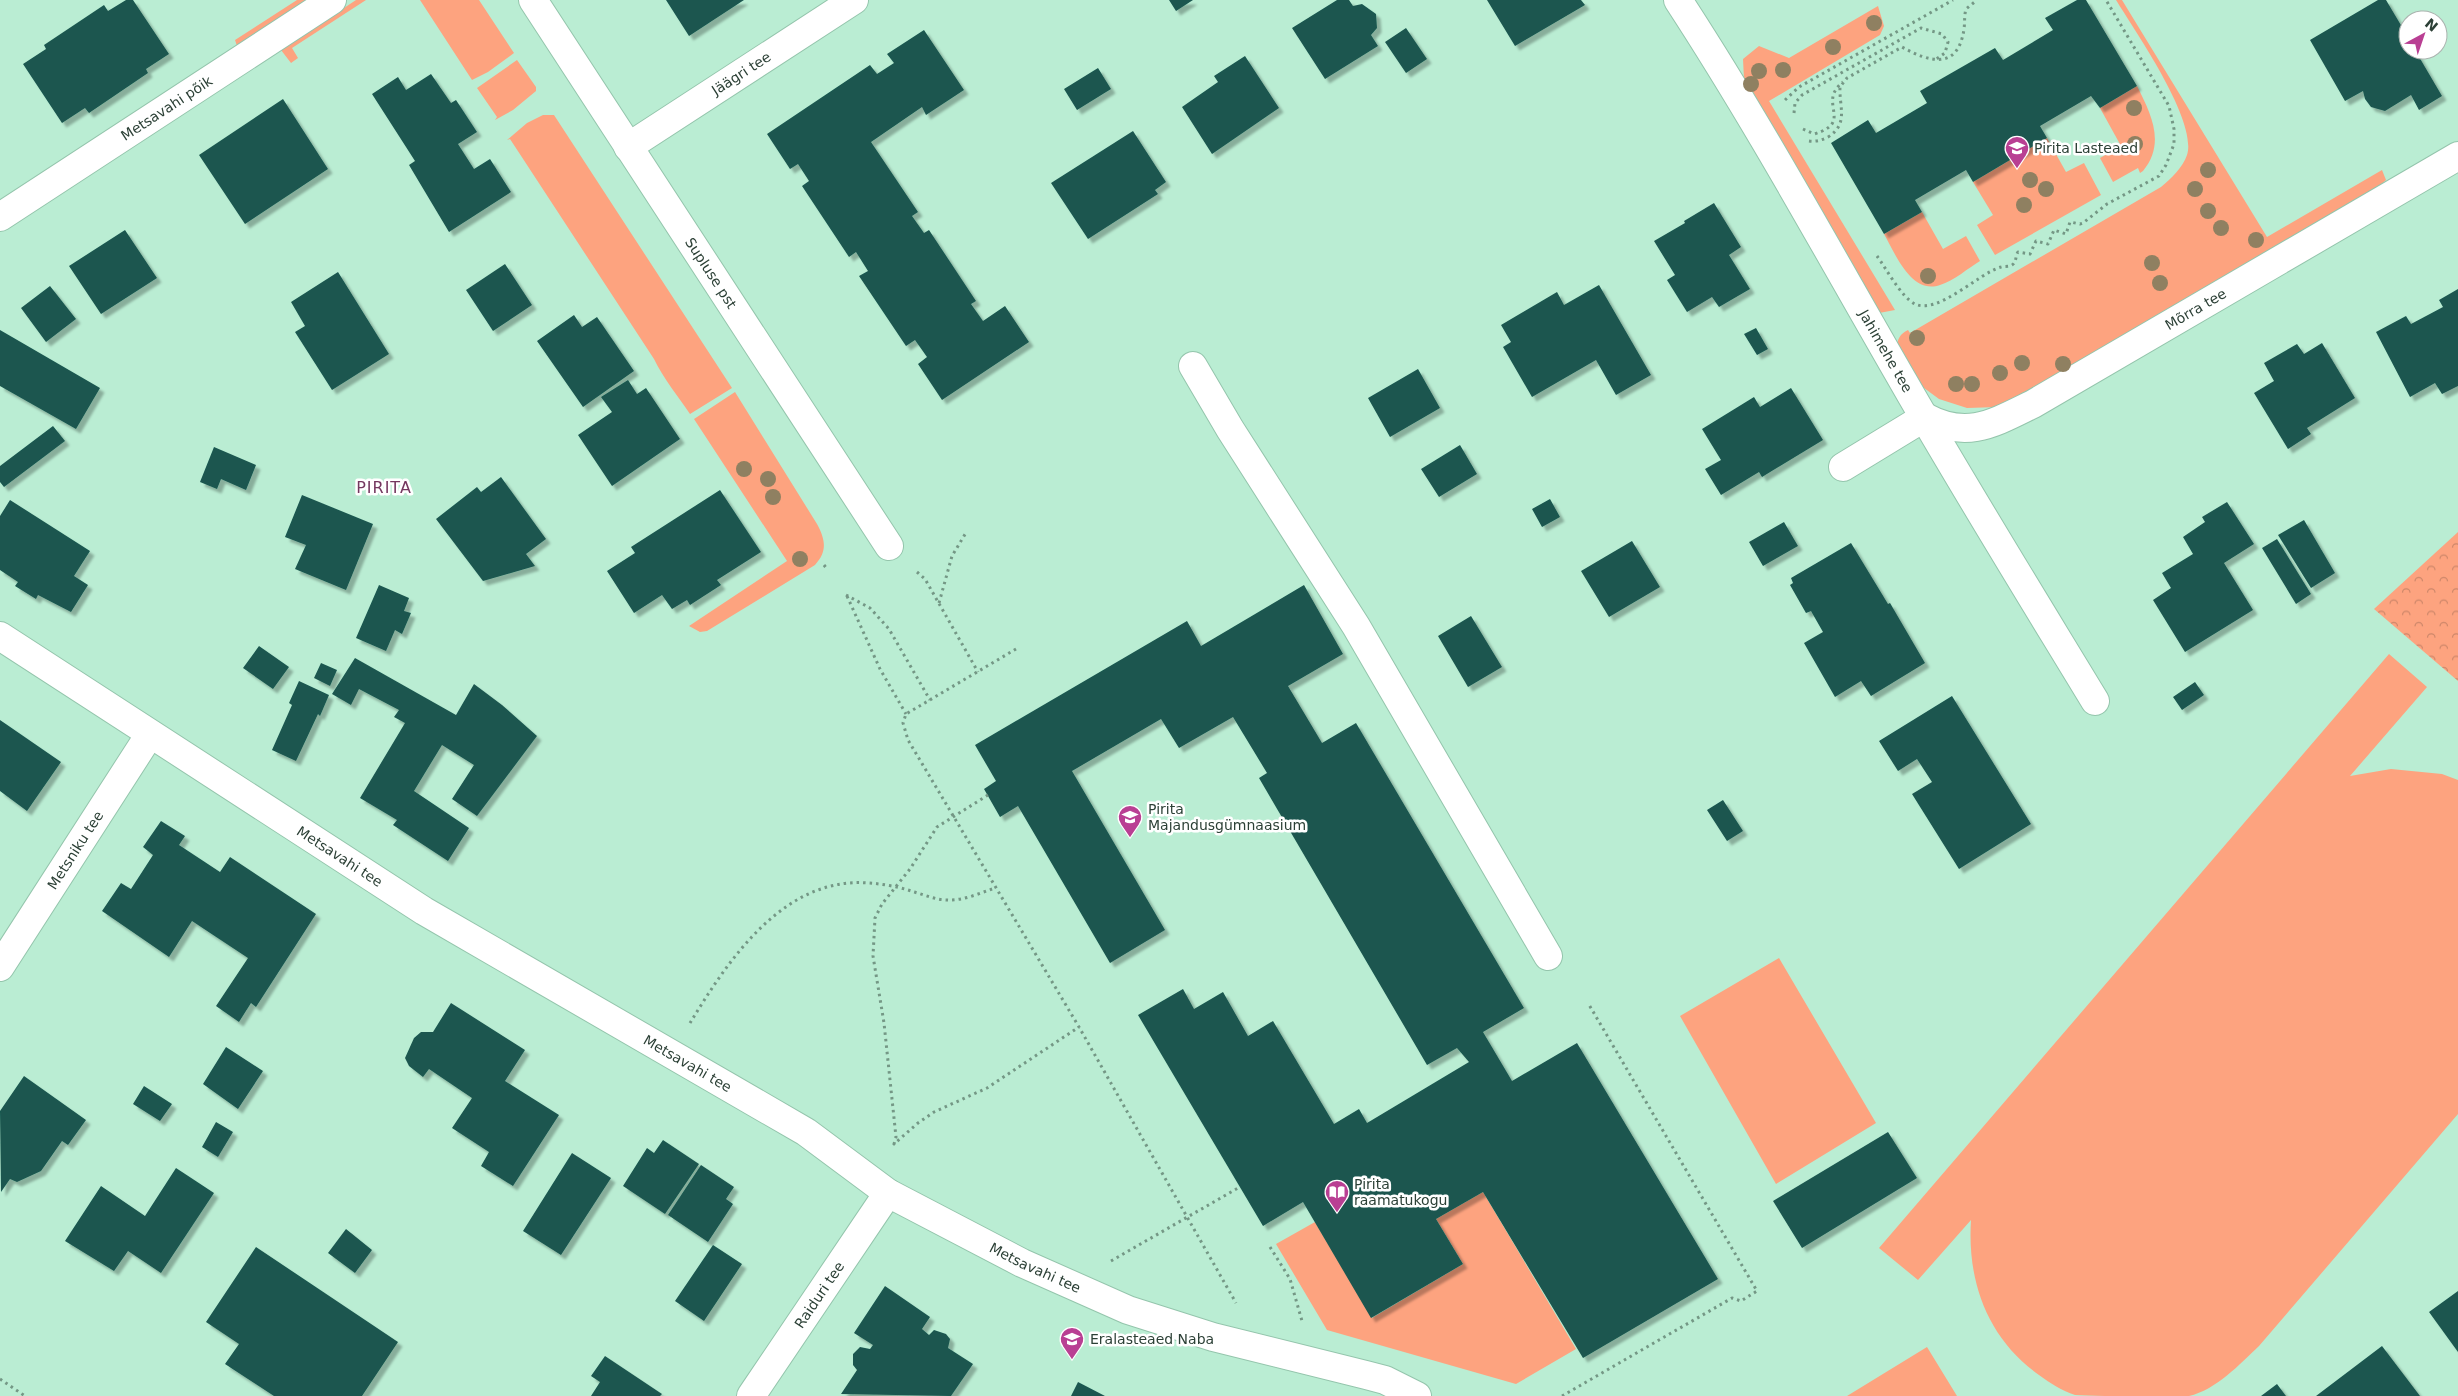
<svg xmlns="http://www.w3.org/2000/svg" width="2458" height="1396" viewBox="0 0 2458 1396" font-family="'DejaVu Sans',sans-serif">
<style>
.green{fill:#fda37f}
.forest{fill:url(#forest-crowns)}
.building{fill:#1a574f;filter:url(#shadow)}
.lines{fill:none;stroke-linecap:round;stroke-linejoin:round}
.minor-casing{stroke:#94c5ac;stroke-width:30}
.path{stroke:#749785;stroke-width:3;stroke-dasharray:2.5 4;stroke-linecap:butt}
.minor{stroke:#fff;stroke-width:28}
.tree{fill:#8f8061}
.labels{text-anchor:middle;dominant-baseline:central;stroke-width:5;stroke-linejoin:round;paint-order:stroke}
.street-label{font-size:14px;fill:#2c4036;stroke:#fff}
.poi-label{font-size:14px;fill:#2c4036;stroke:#fff;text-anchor:start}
.quarter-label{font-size:16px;letter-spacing:1px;fill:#74375f;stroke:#fff}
</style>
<defs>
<pattern id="forest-crowns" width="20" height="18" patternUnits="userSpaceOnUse" patternTransform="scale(1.25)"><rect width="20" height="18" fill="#fda37f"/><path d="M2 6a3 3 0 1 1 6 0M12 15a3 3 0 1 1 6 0" fill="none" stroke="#cd8669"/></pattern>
<filter id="shadow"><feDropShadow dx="4.5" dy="4.5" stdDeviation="1" flood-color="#0004"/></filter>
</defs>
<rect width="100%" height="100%" fill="#baedd3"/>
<path class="green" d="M 297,0 L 307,0 L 237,46 L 235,40 Z
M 356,0 L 366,0 L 292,48 L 298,58 L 291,63 L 281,50 Z
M 420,0 L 479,0 L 514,53 L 488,72 L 472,80 Z
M 2116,0 L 2122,0 L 2267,237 L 2382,170 L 2386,180 L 2377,188 L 2089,360 L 1998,407 L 1967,408 L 1939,399 L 1920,385 L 1897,348 C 1897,339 1900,334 1908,330 L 1910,333 L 2161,187 C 2171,179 2183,167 2187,155 C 2198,121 2135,31 2116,0 Z
M 1878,6 L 1884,26 L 1880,35 L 1769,101 L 1895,310 L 1879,313 L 1748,90 L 1744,79 L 1743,59 L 1759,46 L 1789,58 Z
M 517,60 L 536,87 L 536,91 L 513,110 L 495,120 L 497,117 L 477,88 Z
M 2137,86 C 2151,114 2166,143 2143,171 L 2140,173 L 2138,168 L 2113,182 L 2100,158 L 2121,146 L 2100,108 Z
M 543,115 L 554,115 L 732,388 L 690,414 C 678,396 663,378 654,359 L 529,168 L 510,139 L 507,140 L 527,123 Z
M 2047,138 L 2066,172 L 2084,163 L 2101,195 L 1995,255 L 1977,225 L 1993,215 L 1973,182 Z
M 1922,212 L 1943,249 L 1966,236 L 1980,261 C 1968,268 1954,281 1940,285 C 1911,295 1895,253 1884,234 Z
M 735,392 L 817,524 C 825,539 828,551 815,565 L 707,631 L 700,632 L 689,626 L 787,561 L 694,419 Z
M 2389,654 L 2427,687 L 2350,776 L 2391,769 L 2442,774 L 2458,780 L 2458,1114 L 2259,1346 C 2240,1364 2216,1390 2189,1396 C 2173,1396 2152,1396 2136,1396 C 2119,1396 2090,1396 2075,1395 C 2062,1391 2050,1383 2039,1375 C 1987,1338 1967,1281 1971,1220 L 1918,1280 L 1879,1248 Z
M 1779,958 L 1876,1123 L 1776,1184 L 1680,1016 Z
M 1483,1192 L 1576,1349 L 1516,1384 L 1327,1330 L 1276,1244 L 1315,1222 L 1372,1318 L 1463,1264 L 1436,1219 Z
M 1927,1347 L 1957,1396 L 1847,1396 Z"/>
<path class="forest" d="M 2458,532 L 2458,681 L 2374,609 Z"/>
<path class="building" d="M 126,0 L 133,0 L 169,54 L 146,69 L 148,73 L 89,113 L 85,108 L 62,123 L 23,64 L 46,49 L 44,45 L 104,5 L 108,11 Z
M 666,0 L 744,0 L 689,36 Z
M 1169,0 L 1193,0 L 1176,11 Z
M 1337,0 L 1349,0 L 1353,6 L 1362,4 L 1376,14 L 1377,28 L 1371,35 L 1378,46 L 1325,79 L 1292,28 Z
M 1487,0 L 1581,0 L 1585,5 L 1515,46 Z
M 2077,0 L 2086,0 L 2137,86 L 2100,108 L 2091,96 L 2040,126 L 2047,138 L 1973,182 L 1966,170 L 1915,200 L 1922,212 L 1884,234 L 1831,143 L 1868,120 L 1876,133 L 1927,103 L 1920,91 L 1995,48 L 2003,60 L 2053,30 L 2045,18 Z
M 2378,0 L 2386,0 L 2408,37 L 2408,50 L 2415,50 L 2442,96 L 2419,110 L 2411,95 L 2385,111 L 2371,107 L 2365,99 L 2363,91 L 2345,101 L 2310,40 Z
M 1406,28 L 1427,59 L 1406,73 L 1385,42 Z
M 924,30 L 964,90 L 926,115 L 922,107 L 871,142 L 918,212 L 912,216 L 924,233 L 929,230 L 976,301 L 971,304 L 983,321 L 1005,306 L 1029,342 L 942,400 L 918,364 L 927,357 L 915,340 L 906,346 L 859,276 L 868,271 L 856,252 L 849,257 L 802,186 L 809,181 L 798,164 L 790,169 L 767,134 L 870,65 L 877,74 L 894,63 L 887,54 Z
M 1245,56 L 1279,108 L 1212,154 L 1182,107 L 1218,82 L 1214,76 Z
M 1098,68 L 1111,89 L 1077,110 L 1064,89 Z
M 431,74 L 451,103 L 456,100 L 477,132 L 458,144 L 474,169 L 490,159 L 511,192 L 449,232 L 409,165 L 415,161 L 372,94 L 398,77 L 406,90 Z
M 283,99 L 328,169 L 245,224 L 199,155 Z
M 1133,131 L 1166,182 L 1155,190 L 1158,194 L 1088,239 L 1051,183 Z
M 1714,203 L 1741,247 L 1729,255 L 1750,289 L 1719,307 L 1712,297 L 1687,312 L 1667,280 L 1675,275 L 1654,241 L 1685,223 L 1684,221 Z
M 125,230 L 157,278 L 101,314 L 69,266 Z
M 505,264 L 532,305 L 493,331 L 466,290 Z
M 338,272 L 389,354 L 332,390 L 295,332 L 305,326 L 291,302 Z
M 1599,285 L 1651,375 L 1616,395 L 1596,360 L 1532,397 L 1503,347 L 1511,342 L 1501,325 L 1557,292 L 1564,305 Z
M 50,286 L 76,319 L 46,342 L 21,308 Z
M 2458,289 L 2458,386 L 2442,394 L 2435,383 L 2410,397 L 2376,332 L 2406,316 L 2411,324 L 2443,307 L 2439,300 Z
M 574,315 L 582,327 L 597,317 L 634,371 L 583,407 L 537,341 Z
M 1756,328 L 1768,349 L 1757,355 L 1744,334 Z
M 0,330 L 100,388 L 76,429 L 0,386 Z
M 2322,343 L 2355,398 L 2307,428 L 2311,434 L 2288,449 L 2254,393 L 2274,381 L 2264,363 L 2297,344 L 2304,354 Z
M 1418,369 L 1440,408 L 1390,437 L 1368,398 Z
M 628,380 L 637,394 L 646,388 L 680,439 L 612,486 L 578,435 L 612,412 L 601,397 Z
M 1791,388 L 1823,440 L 1762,477 L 1759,472 L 1721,495 L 1705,469 L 1721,460 L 1702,429 L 1754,397 L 1760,407 Z
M 53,426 L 65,441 L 4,487 L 0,482 L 0,466 Z
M 1460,445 L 1477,474 L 1439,497 L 1421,469 Z
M 214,447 L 256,465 L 246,490 L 221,479 L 217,489 L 200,482 Z
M 501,477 L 546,539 L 526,554 L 535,566 L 483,581 L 436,519 L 477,487 L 481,492 Z
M 720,490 L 761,552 L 717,580 L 721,585 L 690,605 L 687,600 L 672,609 L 662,595 L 634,613 L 607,571 L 635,553 L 631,547 Z
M 302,495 L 373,524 L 346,590 L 295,569 L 306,545 L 285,537 Z
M 1550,499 L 1560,517 L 1542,527 L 1532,509 Z
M 10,500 L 90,551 L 74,576 L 88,585 L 71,612 L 38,595 L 36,599 L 15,586 L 18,582 L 0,570 L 0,516 Z
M 2227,502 L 2254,544 L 2224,563 L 2253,610 L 2185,652 L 2153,600 L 2171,588 L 2162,573 L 2193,554 L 2183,537 L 2205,522 L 2202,517 Z
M 2304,520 L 2335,573 L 2311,588 L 2278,535 Z
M 1784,522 L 1798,546 L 1763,566 L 1749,542 Z
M 2277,539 L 2311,594 L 2296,604 L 2262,548 Z
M 1632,541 L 1660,587 L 1609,617 L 1581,571 Z
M 1851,543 L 1888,604 L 1890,603 L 1925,663 L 1871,696 L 1861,681 L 1835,697 L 1804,643 L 1823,632 L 1811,611 L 1806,613 L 1790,585 L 1793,583 L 1791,578 Z
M 379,585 L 409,598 L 404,611 L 411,613 L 402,634 L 395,630 L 386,651 L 356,638 Z
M 1304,585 L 1343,654 L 1288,686 L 1322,743 L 1356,723 L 1524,1008 L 1483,1032 L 1512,1081 L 1577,1043 L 1718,1279 L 1583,1358 L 1483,1192 L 1436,1219 L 1463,1264 L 1371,1318 L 1303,1202 L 1263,1226 L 1138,1015 L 1183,989 L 1194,1009 L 1223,992 L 1248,1036 L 1273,1021 L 1334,1124 L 1359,1109 L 1367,1123 L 1469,1062 L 1457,1048 L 1427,1065 L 1259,778 L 1267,773 L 1233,717 L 1179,748 L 1161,719 L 1072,771 L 1165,930 L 1110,963 L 1018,806 L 1000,817 L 984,789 L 996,781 L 975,745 L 1187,621 L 1201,646 Z
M 1471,616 L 1502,667 L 1468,687 L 1438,636 Z
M 259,646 L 289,667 L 273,689 L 243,668 Z
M 355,658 L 456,715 L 474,684 L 502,705 L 537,736 L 477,816 L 452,799 L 474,765 L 442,745 L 414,791 L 469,828 L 448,861 L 393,825 L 397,820 L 360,798 L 405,723 L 394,717 L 399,710 L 359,689 L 351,705 L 332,694 Z
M 321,663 L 337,670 L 330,686 L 314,678 Z
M 299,681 L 329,695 L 320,716 L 318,714 L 296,761 L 272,750 L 292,705 L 289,703 Z
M 2195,682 L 2204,695 L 2182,710 L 2173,697 Z
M 1952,696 L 2031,824 L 1959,869 L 1912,794 L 1932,782 L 1917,759 L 1898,771 L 1879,741 Z
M 0,720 L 61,762 L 27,811 L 0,791 Z
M 1723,800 L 1743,831 L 1727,841 L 1707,810 Z
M 161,821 L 185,836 L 179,845 L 220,872 L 230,857 L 316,914 L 256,1007 L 251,1003 L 239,1022 L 216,1006 L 248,958 L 192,921 L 169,957 L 102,911 L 121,883 L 131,889 L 153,855 L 143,847 Z
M 451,1003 L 525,1050 L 505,1081 L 559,1115 L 513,1186 L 481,1166 L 489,1152 L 452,1128 L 472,1098 L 429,1069 L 423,1077 L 409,1066 L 405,1058 L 414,1038 L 421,1032 L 433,1032 Z
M 226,1047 L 263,1071 L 238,1109 L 203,1084 Z
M 24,1076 L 86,1120 L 68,1145 L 62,1141 L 41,1171 L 17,1182 L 10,1179 L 1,1192 L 0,1111 Z
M 144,1086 L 172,1104 L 160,1121 L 133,1104 Z
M 216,1122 L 233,1132 L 218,1157 L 202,1147 Z
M 1888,1132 L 1917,1178 L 1802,1248 L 1773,1201 Z
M 663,1140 L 699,1164 L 665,1214 L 623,1186 L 647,1148 L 654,1153 Z
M 572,1153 L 611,1178 L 561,1255 L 523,1231 Z
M 701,1165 L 734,1187 L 726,1199 L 733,1204 L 708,1242 L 668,1215 Z
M 176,1168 L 214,1193 L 161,1273 L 128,1251 L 114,1271 L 65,1241 L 101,1186 L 145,1216 Z
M 346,1229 L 372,1250 L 355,1273 L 328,1253 Z
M 713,1245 L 742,1264 L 704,1321 L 675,1301 Z
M 256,1247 L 398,1342 L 362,1396 L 274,1396 L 225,1364 L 239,1344 L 206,1322 Z
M 885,1286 L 930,1317 L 922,1329 L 929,1335 L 934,1330 L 946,1334 L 950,1339 L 948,1348 L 973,1364 L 951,1396 L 841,1394 L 857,1370 L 853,1365 L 853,1354 L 860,1347 L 870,1349 L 873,1345 L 854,1333 Z
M 2458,1291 L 2458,1352 L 2429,1312 Z
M 2382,1346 L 2420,1396 L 2316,1396 Z
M 605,1356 L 662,1394 L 660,1396 L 591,1396 L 600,1382 L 591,1376 Z
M 1078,1382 L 1105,1396 L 1071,1396 Z
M 2277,1384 L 2286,1396 L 2261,1396 Z"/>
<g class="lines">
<g class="minor-casing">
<g id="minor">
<path id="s1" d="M 533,0 L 889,546"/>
<path id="s2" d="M 1678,0 C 1759,124 1829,253 1903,381 C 1965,489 2030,594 2095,701"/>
<path id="s3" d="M 628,147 L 854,0"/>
<path id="s4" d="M 0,217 L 332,0"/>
<path d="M 1193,366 L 1230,429 L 1356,626 L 1548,956"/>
<path id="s5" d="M 1843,467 L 1925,417 C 1967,440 1994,423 2033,404 L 2458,156"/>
<path id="s6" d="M 0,636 L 424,911 L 806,1132 L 888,1193 L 1022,1263 L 1128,1310 L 1213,1337 L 1366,1375 L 1385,1380 L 1417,1396"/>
<path id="s7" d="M 0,967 L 150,734"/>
<path id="s8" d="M 751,1396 L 888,1193"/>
</g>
</g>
<path class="path" d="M 1785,100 L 1799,87 L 1953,0
M 1794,113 L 1795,103 L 1802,95 L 1921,28 L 1942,34 L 1948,42 L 1945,53 L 1935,60
M 1803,129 L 1814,134 C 1855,122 1816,103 1843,82
M 1809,141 C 1816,142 1822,140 1828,137 C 1849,124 1839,107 1840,87 L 1847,78 L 1902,47 C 1929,62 1958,71 1964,29 C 1965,22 1964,16 1966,9 L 1977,0
M 1877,256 C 1886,268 1901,297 1915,304 C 1938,315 1979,273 2001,267 C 2004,266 2009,267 2012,265 C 2017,262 2015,256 2018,252 L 2030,254 L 2036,241 L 2048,244 L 2054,230 L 2066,234 L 2070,222 L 2080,224 L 2083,223 L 2107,204 L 2159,176 L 2166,165 L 2174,144 L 2174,129 L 2169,106 L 2106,0
M 824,565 L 827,569
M 917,572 L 925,579 L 978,672
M 846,595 L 870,608 L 889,629 L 930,700
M 847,596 L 880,669 L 906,714
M 939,603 L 952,556 L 967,531
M 1016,649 L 906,714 L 903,723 L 908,740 L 1079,1027 L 1236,1303
M 988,795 L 937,827 L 910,869 L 882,904 L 875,918 L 873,956 L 884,1023 L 896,1137 L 894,1144 L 918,1123 L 934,1112 L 987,1088 L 1079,1027
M 690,1023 C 729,959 784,876 869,883 C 884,884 900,887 914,892 C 925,895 936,900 947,900 C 963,901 980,893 995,888
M 1270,1247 L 1290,1279 L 1302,1321
M 1111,1261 L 1238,1188
M 0,1379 L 25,1396
M 1562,1396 L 1732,1298 L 1741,1301 L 1757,1291 L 1588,1003"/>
<use href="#minor" class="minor"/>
</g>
<g class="tree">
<circle cx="1874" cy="23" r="8"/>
<circle cx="1833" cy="47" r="8"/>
<circle cx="1783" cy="70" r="8"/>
<circle cx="1759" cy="71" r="8"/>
<circle cx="1751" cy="84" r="8"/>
<circle cx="2134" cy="108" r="8"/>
<circle cx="2135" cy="144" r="8"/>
<circle cx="2208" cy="170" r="8"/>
<circle cx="2030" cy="180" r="8"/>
<circle cx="2046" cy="189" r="8"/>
<circle cx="2195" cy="189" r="8"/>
<circle cx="2024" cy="205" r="8"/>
<circle cx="2208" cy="211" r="8"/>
<circle cx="2221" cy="228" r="8"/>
<circle cx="2256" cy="240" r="8"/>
<circle cx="2152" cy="263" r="8"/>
<circle cx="1928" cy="276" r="8"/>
<circle cx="2160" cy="283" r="8"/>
<circle cx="1917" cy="338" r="8"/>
<circle cx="2022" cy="363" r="8"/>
<circle cx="2063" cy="364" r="8"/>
<circle cx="2000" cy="373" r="8"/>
<circle cx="1956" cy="384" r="8"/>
<circle cx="1972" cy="384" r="8"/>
<circle cx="744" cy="469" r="8"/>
<circle cx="768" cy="479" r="8"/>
<circle cx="773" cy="497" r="8"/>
<circle cx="800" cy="559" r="8"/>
</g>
<defs>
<g id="school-pin" transform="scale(1.25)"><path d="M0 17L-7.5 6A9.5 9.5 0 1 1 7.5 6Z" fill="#b93f93" stroke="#fff"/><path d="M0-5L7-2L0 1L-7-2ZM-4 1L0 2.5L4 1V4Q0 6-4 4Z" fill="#fff"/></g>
<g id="library-pin" transform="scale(1.25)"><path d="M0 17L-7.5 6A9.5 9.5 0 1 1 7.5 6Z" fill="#b93f93" stroke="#fff"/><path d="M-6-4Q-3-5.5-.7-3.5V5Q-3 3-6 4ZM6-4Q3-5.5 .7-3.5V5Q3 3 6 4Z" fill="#fff"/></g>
</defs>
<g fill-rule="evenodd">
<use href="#school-pin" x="2017" y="148"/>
<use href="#school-pin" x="1130" y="817"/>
<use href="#library-pin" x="1337" y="1192"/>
<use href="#school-pin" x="1072" y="1339"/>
</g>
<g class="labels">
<g class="street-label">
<text stroke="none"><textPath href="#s3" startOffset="135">Jäägri tee</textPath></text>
<text stroke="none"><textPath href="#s4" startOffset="199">Metsavahi põik</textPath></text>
<text stroke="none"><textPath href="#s1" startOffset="326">Supluse pst</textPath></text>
<text stroke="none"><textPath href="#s5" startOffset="399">Mõrra tee</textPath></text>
<text stroke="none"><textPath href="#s2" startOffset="408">Jahimehe tee</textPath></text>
<text stroke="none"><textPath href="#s7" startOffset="139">Metsniku tee</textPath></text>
<text stroke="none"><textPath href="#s6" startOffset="405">Metsavahi tee</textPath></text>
<text stroke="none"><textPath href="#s6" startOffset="810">Metsavahi tee</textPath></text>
<text stroke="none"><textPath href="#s6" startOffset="1214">Metsavahi tee</textPath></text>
<text stroke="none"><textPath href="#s8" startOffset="122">Raiduri tee</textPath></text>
</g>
<g class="poi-label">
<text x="2034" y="148">Pirita Lasteaed</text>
<text x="1148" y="809">Pirita<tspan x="1148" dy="16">Majandusgümnaasium</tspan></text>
<text x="1354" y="1184">Pirita<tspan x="1354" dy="16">raamatukogu</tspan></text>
<text x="1090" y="1339">Eralasteaed Naba</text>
</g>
<g class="quarter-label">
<text x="384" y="487">PIRITA</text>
</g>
</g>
<g transform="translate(2423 35) rotate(40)"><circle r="24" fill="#ffffff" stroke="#abb3af"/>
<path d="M0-4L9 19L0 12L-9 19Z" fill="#b93f93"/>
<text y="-8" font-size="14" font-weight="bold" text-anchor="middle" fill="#2c4036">N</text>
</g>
</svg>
